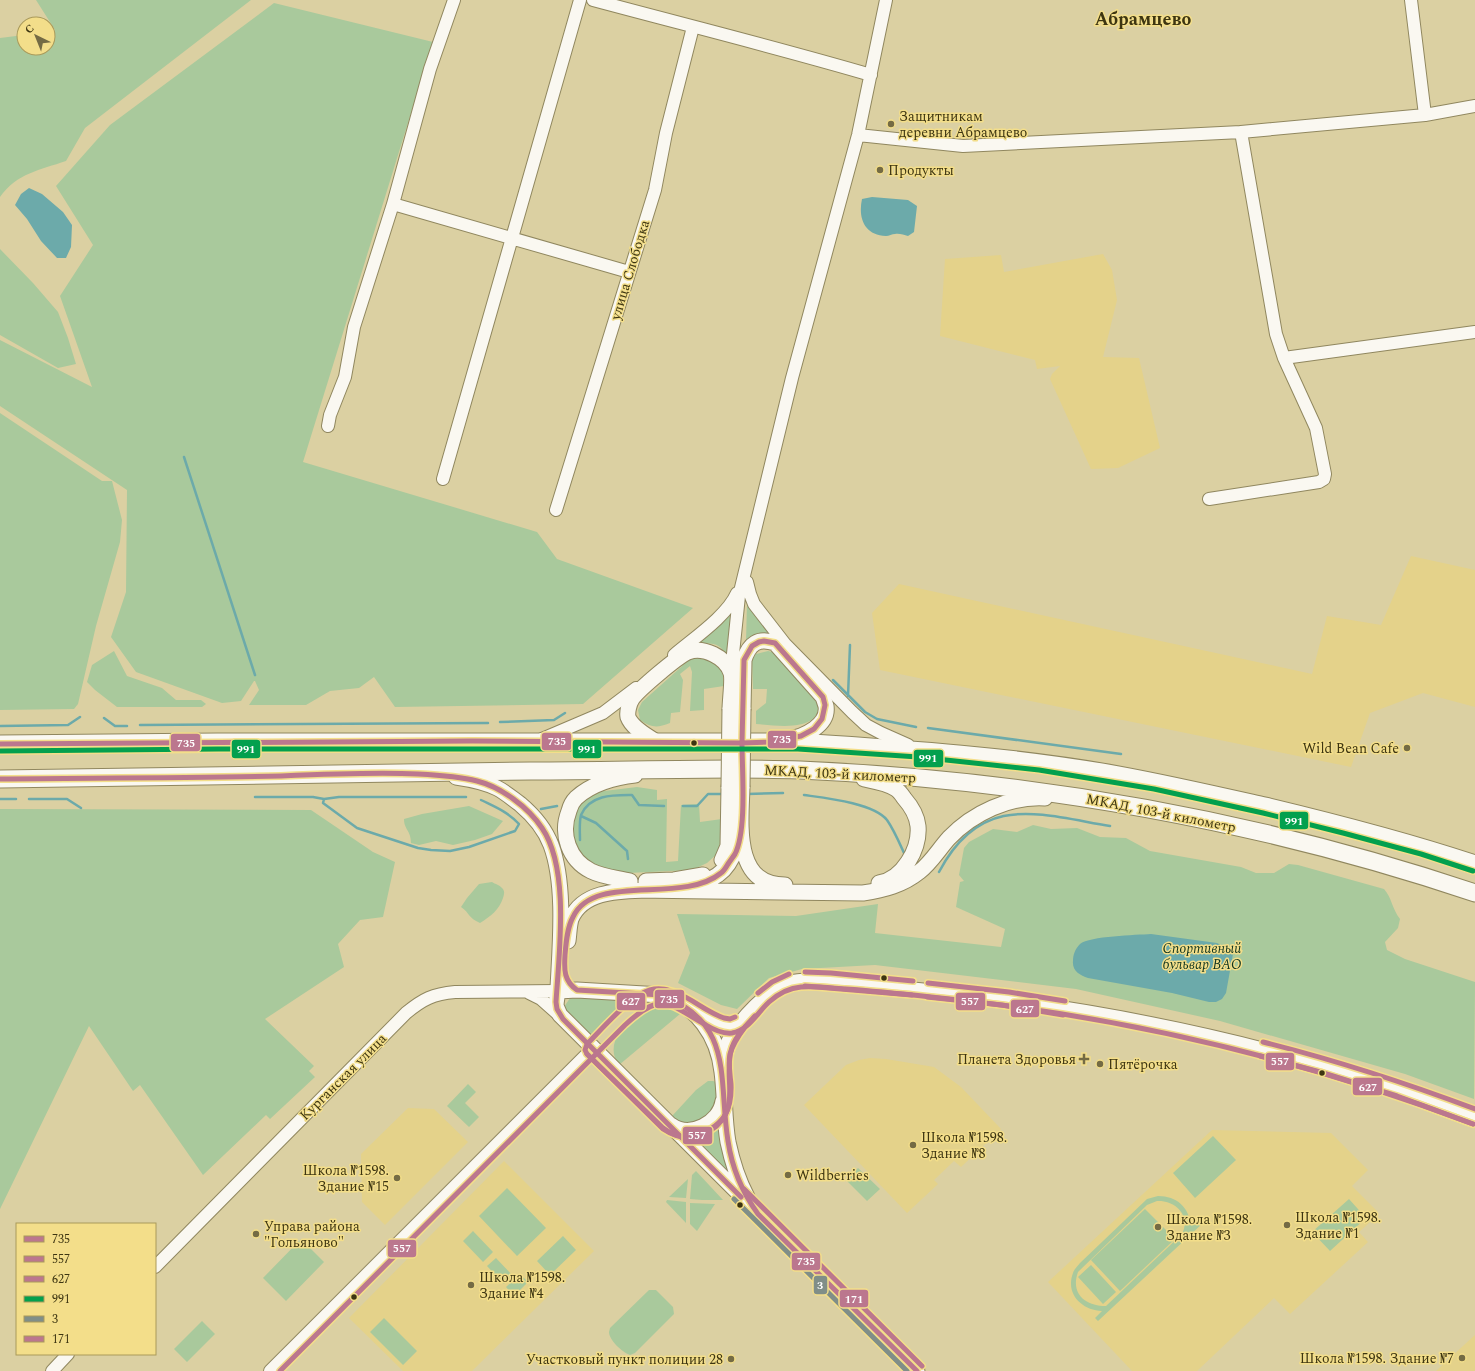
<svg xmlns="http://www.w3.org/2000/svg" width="1475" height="1371" viewBox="0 0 1475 1371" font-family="Spectral,serif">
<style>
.built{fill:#e4d28a}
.green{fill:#a9c99c;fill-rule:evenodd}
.water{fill:#6caaaa}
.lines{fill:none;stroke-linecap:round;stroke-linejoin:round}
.stream{stroke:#6caaaa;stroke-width:2.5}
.minor-casing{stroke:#90875f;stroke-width:14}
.major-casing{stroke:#90875f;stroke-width:17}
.highway-casing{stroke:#90875f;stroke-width:19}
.minor{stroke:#faf8f1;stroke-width:12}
.major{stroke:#faf8f1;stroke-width:15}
.highway{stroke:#faf8f1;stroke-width:17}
.major-bridge-casing{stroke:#90875f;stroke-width:17;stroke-linecap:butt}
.major-bridge{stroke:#faf8f1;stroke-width:15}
.bus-1-casing{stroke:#f3de8a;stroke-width:8}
.bus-2-casing{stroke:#f3de8a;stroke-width:8}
.bus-3-casing{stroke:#f3de8a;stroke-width:8}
.bus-4-casing{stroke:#f3de8a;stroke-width:8}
.bus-5-casing{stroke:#f3de8a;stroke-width:8}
.bus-6-casing{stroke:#f3de8a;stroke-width:8}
.bus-1{stroke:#bb778e;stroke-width:5}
.bus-2{stroke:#bb778e;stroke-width:5}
.bus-3{stroke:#bb778e;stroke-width:5}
.bus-4{stroke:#03a04e;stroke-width:5}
.bus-5{stroke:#808e88;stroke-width:5}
.bus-6{stroke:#bb778e;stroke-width:5}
.poi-dot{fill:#746b44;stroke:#f3de8a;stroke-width:1.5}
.bus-dot{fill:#3d3511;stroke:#f3de8a;stroke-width:1.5}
.labels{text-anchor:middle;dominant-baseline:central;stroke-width:3;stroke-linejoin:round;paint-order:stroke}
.poi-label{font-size:14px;fill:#3d3511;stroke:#f3de8a;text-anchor:start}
.street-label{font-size:14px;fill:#3d3511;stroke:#f3de8a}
.park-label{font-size:14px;font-style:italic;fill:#0f341f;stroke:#f3de8a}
.district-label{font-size:18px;font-weight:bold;fill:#3d3511;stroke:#f3de8a}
.line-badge{stroke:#f3de8a;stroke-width:1.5}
.badge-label{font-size:11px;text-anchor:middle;font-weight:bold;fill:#fff}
</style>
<rect width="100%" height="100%" fill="#dbd0a2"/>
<path class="built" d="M 1103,254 L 1112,270 L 1117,300 L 1103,357 L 1139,358 L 1160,448 L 1118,468 L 1091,469 L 1050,379 L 1052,374 L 1060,366 L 1037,369 L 1035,360 L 940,336 L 945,259 L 1001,255 L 1004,272 Z
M 1411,556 L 1475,570 L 1475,707 L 1423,693 L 1370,713 L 1351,767 L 880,670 L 872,613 L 899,584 L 1312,674 L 1327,616 L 1381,625 Z
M 870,1058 L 886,1059 L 934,1067 L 961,1087 L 1001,1129 L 961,1167 L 954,1161 L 934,1180 L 938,1184 L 907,1213 L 804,1105 L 846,1065 L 859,1060 Z
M 408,1108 L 434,1109 L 468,1142 L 385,1225 L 362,1202 L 361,1154 Z
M 1212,1130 L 1331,1133 L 1368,1170 L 1352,1186 L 1377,1211 L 1376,1217 L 1359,1232 L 1368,1242 L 1290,1314 L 1274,1298 L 1197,1371 L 1132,1371 L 1048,1282 Z
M 504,1161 L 594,1251 L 472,1371 L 403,1371 L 349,1318 Z
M 1475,1335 L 1475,1371 L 1436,1371 L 1464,1345 Z"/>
<path class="green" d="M 36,0 L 251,0 L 85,128 L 66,161 C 40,170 17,173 0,197 L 0,38 L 24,35 L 24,48 L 48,48 L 48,31 L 55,30 Z
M 274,3 L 433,42 L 303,462 L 537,532 L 557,559 L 693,608 L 583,704 L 395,707 L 374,677 L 359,688 L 330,691 L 306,705 L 249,705 L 259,690 L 255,681 L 254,681 L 241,701 L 222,703 L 136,672 L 111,637 L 126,592 L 127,490 L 0,406 L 0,340 L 92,387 L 60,296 L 93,245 L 56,186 L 110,125 Z
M 0,249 L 33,283 L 58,312 L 68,338 L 76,364 L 58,368 L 0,335 Z
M 0,413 L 102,481 L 112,481 L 122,520 L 120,542 L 96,626 L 78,704 L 74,709 L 0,710 Z
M 747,602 L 774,635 L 746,642 Z
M 734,607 L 728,657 C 717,639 710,643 691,646 Z
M 114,651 L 127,676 L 162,688 L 176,700 L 201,700 L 206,704 L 202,707 L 117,707 L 95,690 L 87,682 L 92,665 Z
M 768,651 L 779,654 L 816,697 L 819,707 C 818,711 817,715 814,718 C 801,730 772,725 756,724 L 756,711 L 766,703 L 767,689 L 753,689 L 752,660 L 756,654 Z
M 702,655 L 722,667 L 724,686 L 704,689 L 704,710 L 690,711 L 692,672 L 690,666 L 680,674 L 683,680 L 680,712 L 671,713 L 670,723 C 657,728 652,728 640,720 L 638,710 L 642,702 L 690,659 Z
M 637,787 L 657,790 L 657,800 L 667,799 L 666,862 L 678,861 L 681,805 L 699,804 L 700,822 L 722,819 L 722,836 L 717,854 L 707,863 L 692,870 L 628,873 L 605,870 L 590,863 L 580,857 L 570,829 L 574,814 L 583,801 L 596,792 Z
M 469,806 L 503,821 L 492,834 L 475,840 L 453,845 L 436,841 L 419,845 L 411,843 C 411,830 404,830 404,819 L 422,814 Z
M 0,809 L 311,810 L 373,852 L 395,862 L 383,917 L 360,920 L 338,944 L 344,967 L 265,1019 L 314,1066 L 309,1071 L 315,1077 L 270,1119 L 266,1115 L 203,1175 L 140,1085 L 133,1091 L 89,1026 L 0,1209 Z
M 1033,825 L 1051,829 L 1077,828 L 1100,837 L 1126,838 L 1150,851 L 1241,867 L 1256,873 L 1274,873 L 1289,864 L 1298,865 L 1384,889 C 1392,898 1392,909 1400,919 L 1398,928 L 1385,942 L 1387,950 L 1405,959 L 1475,982 L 1474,1099 L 1405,1074 L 1220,1021 L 1076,989 L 875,965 L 802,969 L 769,978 L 737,1009 L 721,1005 L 678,983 L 690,953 L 677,914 L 796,916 L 878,904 L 875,933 L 1001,947 L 1005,929 L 956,907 L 960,882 L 964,881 L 959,875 L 964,848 L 969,842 L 993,829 L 1017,832 Z
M 492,882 C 495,884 500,885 503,889 C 505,892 504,895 503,898 C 499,910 491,916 480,923 C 468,918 470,913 461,907 L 467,898 L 479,884 Z
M 574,996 L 629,998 L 630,1001 L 595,1036 L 589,1037 L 568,1015 L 564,1007 L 570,998 Z
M 653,1004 L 667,1004 L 681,1011 L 680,1014 L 619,1065 C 601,1042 632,1012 653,1004 Z
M 708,1081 L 713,1081 L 718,1083 C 718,1092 718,1099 714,1108 C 707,1122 686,1127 673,1118 L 673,1115 L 696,1090 Z
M 468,1084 L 476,1092 L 465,1103 L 479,1117 L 469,1127 L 447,1106 Z
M 719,1124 L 731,1176 L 692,1137 Z
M 1213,1136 L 1236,1160 L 1195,1198 L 1173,1173 Z
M 858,1168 L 880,1189 L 867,1201 L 846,1180 Z
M 696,1171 L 723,1200 L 702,1200 L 690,1199 L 692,1175 Z
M 688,1179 L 686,1198 L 669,1197 Z
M 507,1188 L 546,1228 L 517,1256 L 479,1216 Z
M 1158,1196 C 1177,1196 1189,1207 1191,1226 L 1199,1219 L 1203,1223 L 1098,1321 L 1095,1318 L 1102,1311 C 1082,1310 1065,1294 1073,1273 C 1074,1269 1078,1266 1080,1263 L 1147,1199 ZM 1157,1201 C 1176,1200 1191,1216 1182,1234 L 1106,1306 C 1086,1306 1070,1294 1078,1272 L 1147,1205 Z
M 1349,1199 L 1366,1218 L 1330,1251 L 1312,1232 Z
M 667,1200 L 686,1202 L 686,1223 L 666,1202 Z
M 690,1203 L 715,1204 L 697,1231 L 690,1224 Z
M 1145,1209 L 1175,1239 L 1120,1291 L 1091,1260 Z
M 473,1231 L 493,1252 L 483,1262 L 463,1241 Z
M 563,1236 L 576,1250 L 550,1275 L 537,1261 Z
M 301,1239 L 324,1262 L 286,1301 L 263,1278 Z
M 496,1258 L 513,1276 L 504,1284 L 487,1266 Z
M 1091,1265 L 1116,1292 L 1103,1304 L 1078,1277 Z
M 520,1274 L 528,1282 L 514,1296 L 506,1287 Z
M 649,1290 L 656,1290 L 673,1307 L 674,1314 L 635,1353 L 630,1355 C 622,1352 609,1340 609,1332 L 610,1328 Z
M 384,1318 L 417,1351 L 403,1365 L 370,1332 Z
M 202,1321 L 215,1334 L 187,1362 L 174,1349 Z"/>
<path class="water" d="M 29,188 L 42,194 L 63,212 L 72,225 L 71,247 L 66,258 L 57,258 L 41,241 L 27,219 L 15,205 L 21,194 Z
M 872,197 L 908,200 L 917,206 L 914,232 L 908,236 C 904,235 899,233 895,234 C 892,234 889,236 886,236 C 864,235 858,218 862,199 Z
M 1151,934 L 1217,943 L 1227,948 L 1233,954 L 1226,993 L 1222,999 L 1216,1002 L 1209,1002 L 1172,993 L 1088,978 C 1080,975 1072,971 1073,961 C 1073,955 1075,949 1080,944 C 1090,936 1136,935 1151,934 Z"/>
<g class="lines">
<path class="stream" d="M 184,457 L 255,675
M 833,680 L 865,712 L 877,719 L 916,727
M 848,696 L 850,645
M 104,718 L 115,726 L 127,726
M 500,722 L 554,720 L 565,713
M 140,725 L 488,723
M 0,726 L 68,725 L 80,717
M 928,728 L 1121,754
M 747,794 L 783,793
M 804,795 C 825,798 873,803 887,820 C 894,830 899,842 904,853
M 255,797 L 313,797 L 324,799 L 339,797 L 466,797
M 0,799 L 16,799
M 29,799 L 67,799 L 81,808
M 324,799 L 323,803 L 357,828 L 418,848 L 431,850 L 450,851 L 469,847 L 515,831 L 519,824 C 508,812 495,807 481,800
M 683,806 L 697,806 L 708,794 L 724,794
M 541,809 L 557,806
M 581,816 L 596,823 L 627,851 L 628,859
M 580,840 C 580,833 579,823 581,815 C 590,794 614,795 632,795 L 639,805 L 664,806
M 939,872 C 981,792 1038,814 1110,826"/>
<g class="minor-casing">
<path id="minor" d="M 593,0 C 686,25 779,48 871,75
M 1411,0 L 1425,115
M 858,135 L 963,146 L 1241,132 L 1425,115 L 1475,106
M 393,204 L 629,272
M 1284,358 L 1475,332
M 328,426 L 330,415 L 345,377 L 354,327 L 393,204 L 430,69 L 454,0
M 443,479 L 580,0
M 1209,499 L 1319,482 L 1324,479 L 1325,474 L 1316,428 L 1284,358 L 1276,334 L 1241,132
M 556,510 L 655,190 L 666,133 L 693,27
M 747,582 L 750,594 L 754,604 L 785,644 L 852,712 L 866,725 L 881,733 L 908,745
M 674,655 C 694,638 727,616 737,593
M 731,673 L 739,596 L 792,378 L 858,135 L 886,0
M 542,739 L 603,713 L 636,688
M 529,993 L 541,999 L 559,1015
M 696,1012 C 710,1020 726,1033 741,1021
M 722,1063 C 723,1055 724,1047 728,1040 C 738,1020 768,988 789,982 C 803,978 820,980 834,981 C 856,983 877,985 899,987 C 1094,1005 1293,1045 1475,1117
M 155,1267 L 406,1013 C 423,999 433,994 455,992 L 558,991
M 52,1371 L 68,1354
M 270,1371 L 592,1049"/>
</g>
<g class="major-casing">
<path id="major" d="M 743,709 L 744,660 C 749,644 758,637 775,643 L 823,697 C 824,700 825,703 826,706 C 829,725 804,737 788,739
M 655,741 C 646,735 632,728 628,717 C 627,712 629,704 632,699 C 638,690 677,657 688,652 C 703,646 726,657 731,673 C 733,679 730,701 730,709
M 456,777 C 470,779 485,782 497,788 C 505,792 513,799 520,804 C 533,815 545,829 551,845 C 566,885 560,946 558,988 C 558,994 556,1000 556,1006 L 560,1015 L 917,1371
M 864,779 C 874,781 887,783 896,789 C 899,791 902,795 904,798 C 911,806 917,816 918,826 C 920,849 903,879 879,883
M 742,787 C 741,824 733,885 785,885
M 722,860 L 728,846 L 729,787
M 630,881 C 618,878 603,877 591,871 C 569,860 560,834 569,811 C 570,807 573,801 576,798 C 591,784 615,777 635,775
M 646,881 L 674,880 L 703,875
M 691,887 C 721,878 732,867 740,836
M 637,890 L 863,893 C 884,890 903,885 919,872 C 931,863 939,849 949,838 C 973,813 1009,796 1045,798
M 568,941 C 569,934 569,926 571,919 C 583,890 621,891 647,890
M 558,991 L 577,990 L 661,995 C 697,1005 718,1036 722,1072 C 725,1095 724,1119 728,1142 C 732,1161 738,1180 747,1197
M 671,1125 C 690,1139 720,1123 723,1101"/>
</g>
<g class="highway-casing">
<path id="highway" d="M 0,744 L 218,742 L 798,742 C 905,749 1014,756 1119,775 C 1168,784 1216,795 1265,806 C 1336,823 1406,841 1475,864
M 0,779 C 177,777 354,774 531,771 C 598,771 666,769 733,769 C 755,769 778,769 800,770 C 1029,780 1258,820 1475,893"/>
</g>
<use href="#minor" class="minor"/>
<use href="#major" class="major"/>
<use href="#highway" class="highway"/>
<g class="major-bridge-casing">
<path id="major-bridge" d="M 729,787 L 730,709
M 742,787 L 743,709"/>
</g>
<use href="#major-bridge" class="major-bridge"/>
<g class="bus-1-casing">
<path id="bus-1" d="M 764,641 L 775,643 L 823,697 L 825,705 L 822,719 L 814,729 L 801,736 L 770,742 L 742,743 L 744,660 L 752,646 L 759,642 Z
M 742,743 C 742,771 747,830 735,854 C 733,857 730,861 728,864 C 726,867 724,871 721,873 C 682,905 594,872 573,917 C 567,928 566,943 565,955 C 564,970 564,981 577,990 L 661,995 C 735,1022 718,1080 728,1141 C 732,1168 742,1192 758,1214 L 917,1371
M 0,744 L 472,741 L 742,743
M 0,779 C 94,778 188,778 281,776 C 327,774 373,772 418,774 C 438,775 458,776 477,781 C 501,787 528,807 542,828 C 570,869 559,953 556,1002 L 557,1009 L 563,1019 L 741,1197"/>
</g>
<g class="bus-2-casing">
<path id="bus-2" d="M 587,1054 L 663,1128 C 675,1137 689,1140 703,1133 C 745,1114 723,1084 731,1051 C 734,1037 746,1026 755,1016
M 280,1371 L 625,1025 C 662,991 667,1003 706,1025 C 714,1030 722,1034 732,1033 C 749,1030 757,1013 769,1002 C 778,994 789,988 801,987 C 816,986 831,988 846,989 C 874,991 903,994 931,997 C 1116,1015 1299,1058 1473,1124"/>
</g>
<g class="bus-3-casing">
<path id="bus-3" d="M 805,972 L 831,973 L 913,981
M 928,983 L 1009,992 L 1065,1001
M 805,986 L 912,995
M 758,993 L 772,982 L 789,974
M 927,997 L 1002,1005 L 1063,1015
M 735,1017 L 730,1019 L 724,1018 C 707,1012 694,1000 677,993 C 669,990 660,987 650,990 C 630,996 602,1029 587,1044 L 585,1050 L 587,1054 L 663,1129 C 675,1137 689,1140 703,1134 C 725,1126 732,1106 731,1084 C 730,1074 728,1063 730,1054 C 733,1044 739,1035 745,1027
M 1263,1042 C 1335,1060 1406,1083 1475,1109
M 1260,1056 L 1320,1072 L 1397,1096 L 1473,1124"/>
</g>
<g class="bus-4-casing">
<path id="bus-4" d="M 0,751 L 218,749 L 798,749 L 918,757 L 1039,770 L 1154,789 L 1263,813 L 1343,833 L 1421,854 L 1473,871"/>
</g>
<g class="bus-5-casing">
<path id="bus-5" d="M 734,1199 L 907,1371"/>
</g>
<g class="bus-6-casing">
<path id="bus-6" d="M 744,1189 L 922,1366"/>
</g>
<use href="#bus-1" class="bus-1"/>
<use href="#bus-2" class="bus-2"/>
<use href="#bus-3" class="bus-3"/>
<use href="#bus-4" class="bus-4"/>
<use href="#bus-5" class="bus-5"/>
<use href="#bus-6" class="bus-6"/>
</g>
<g class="poi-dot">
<circle cx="891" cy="124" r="4"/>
<circle cx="880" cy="170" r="4"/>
<circle cx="1407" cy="748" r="4"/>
<path d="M1082 1053h4v4h4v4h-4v4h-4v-4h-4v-4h4z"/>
<circle cx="1100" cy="1064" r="4"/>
<circle cx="913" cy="1145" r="4"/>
<circle cx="788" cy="1175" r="4"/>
<circle cx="397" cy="1178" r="4"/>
<circle cx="1287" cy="1225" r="4"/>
<circle cx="1158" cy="1227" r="4"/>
<circle cx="256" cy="1234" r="4"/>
<circle cx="471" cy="1285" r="4"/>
<circle cx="1462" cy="1358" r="4"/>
<circle cx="731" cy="1359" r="4"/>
</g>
<g class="bus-dot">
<circle cx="694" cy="743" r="3.5"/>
<circle cx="884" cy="978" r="3.5"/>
<circle cx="1322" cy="1073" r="3.5"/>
<circle cx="740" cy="1205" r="3.5"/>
<circle cx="354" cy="1297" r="3.5"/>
</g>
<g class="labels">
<g class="poi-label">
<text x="899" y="116">Защитникам<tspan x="899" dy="16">деревни Абрамцево</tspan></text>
<text x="888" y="170">Продукты</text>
<text x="1399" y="748" text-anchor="end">Wild Bean Cafe</text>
<text x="1076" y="1059" text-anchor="end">Планета Здоровья</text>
<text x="1108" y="1064">Пятёрочка</text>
<text x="921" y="1137">Школа №1598.<tspan x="921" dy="16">Здание №8</tspan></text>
<text x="389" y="1170" text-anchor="end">Школа №1598.<tspan x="389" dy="16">Здание №15</tspan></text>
<text x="796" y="1175">Wildberries</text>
<text x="1295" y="1217">Школа №1598.<tspan x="1295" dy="16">Здание №1</tspan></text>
<text x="1166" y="1219">Школа №1598.<tspan x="1166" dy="16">Здание №3</tspan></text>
<text x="264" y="1226">Управа района<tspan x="264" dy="16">"Гольяново"</tspan></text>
<text x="479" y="1277">Школа №1598.<tspan x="479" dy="16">Здание №4</tspan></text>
<text x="1454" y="1358" text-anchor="end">Школа №1598. Здание №7</text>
<text x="723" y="1359" text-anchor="end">Участковый пункт полиции 28</text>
</g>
<g class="street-label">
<text transform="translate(630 270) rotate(-73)">улица Слободка</text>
<text transform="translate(840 774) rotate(3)">МКАД, 103-й километр</text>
<text transform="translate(1161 813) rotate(11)">МКАД, 103-й километр</text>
<text transform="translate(343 1077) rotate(-45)">Курганская улица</text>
</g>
<g class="park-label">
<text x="1202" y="948">Спортивный<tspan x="1202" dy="16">бульвар ВАО</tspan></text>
</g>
<g class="district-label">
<text x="1143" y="19">Абрамцево</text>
</g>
</g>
<g class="line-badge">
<rect x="767" y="730" width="30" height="19" rx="4" fill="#bb778e"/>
<rect x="541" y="732" width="31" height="19" rx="4" fill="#bb778e"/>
<rect x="170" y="733" width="31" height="19" rx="4" fill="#bb778e"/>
<rect x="231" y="739" width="30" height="20" rx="4" fill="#03a04e"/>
<rect x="572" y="739" width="30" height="20" rx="4" fill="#03a04e"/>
<rect x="913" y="749" width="31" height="19" rx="4" fill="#03a04e"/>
<rect x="1279" y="811" width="30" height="19" rx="4" fill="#03a04e"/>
<rect x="654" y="989" width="31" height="20" rx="4" fill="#bb778e"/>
<rect x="616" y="992" width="30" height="19" rx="4" fill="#bb778e"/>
<rect x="955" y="992" width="31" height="19" rx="4" fill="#bb778e"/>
<rect x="1010" y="999" width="30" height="19" rx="4" fill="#bb778e"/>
<rect x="1265" y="1052" width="30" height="19" rx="4" fill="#bb778e"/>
<rect x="1352" y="1077" width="31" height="19" rx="4" fill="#bb778e"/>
<rect x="682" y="1126" width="31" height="19" rx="4" fill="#bb778e"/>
<rect x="387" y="1239" width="30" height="19" rx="4" fill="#bb778e"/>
<rect x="791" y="1252" width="30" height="19" rx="4" fill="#bb778e"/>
<rect x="813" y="1275" width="15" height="20" rx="4" fill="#808e88"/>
<rect x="839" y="1289" width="30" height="19" rx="4" fill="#bb778e"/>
</g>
<g class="badge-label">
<text x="782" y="743">735</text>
<text x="557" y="745">735</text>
<text x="186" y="747">735</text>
<text x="246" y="753">991</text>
<text x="587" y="753">991</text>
<text x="928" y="762">991</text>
<text x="1294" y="825">991</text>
<text x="669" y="1003">735</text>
<text x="631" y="1005">627</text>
<text x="970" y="1005">557</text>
<text x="1025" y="1013">627</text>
<text x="1280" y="1065">557</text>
<text x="1368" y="1091">627</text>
<text x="697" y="1139">557</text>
<text x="402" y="1252">557</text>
<text x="806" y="1265">735</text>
<text x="820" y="1289">3</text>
<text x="854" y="1303">171</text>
</g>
<rect x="16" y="1223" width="140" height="132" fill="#f3de8a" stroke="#aa9a5a"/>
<rect x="24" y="1236" width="20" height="6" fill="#bb778e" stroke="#aa9a5a"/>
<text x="52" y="1243" font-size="12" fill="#3d3511">735</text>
<rect x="24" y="1256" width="20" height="6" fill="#bb778e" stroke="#aa9a5a"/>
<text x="52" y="1263" font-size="12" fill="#3d3511">557</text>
<rect x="24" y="1276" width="20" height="6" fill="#bb778e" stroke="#aa9a5a"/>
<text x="52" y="1283" font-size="12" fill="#3d3511">627</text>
<rect x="24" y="1296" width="20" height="6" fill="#03a04e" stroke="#aa9a5a"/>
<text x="52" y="1303" font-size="12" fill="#3d3511">991</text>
<rect x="24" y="1316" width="20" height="6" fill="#808e88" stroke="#aa9a5a"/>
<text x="52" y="1323" font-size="12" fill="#3d3511">3</text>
<rect x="24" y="1336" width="20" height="6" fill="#bb778e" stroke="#aa9a5a"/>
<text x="52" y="1343" font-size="12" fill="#3d3511">171</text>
<g transform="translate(36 36) rotate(317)"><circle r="19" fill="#f3de8a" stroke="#aa9a5a"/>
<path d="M0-3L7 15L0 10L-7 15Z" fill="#746b44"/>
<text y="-6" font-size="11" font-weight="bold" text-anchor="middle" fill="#3d3511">С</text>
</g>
</svg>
